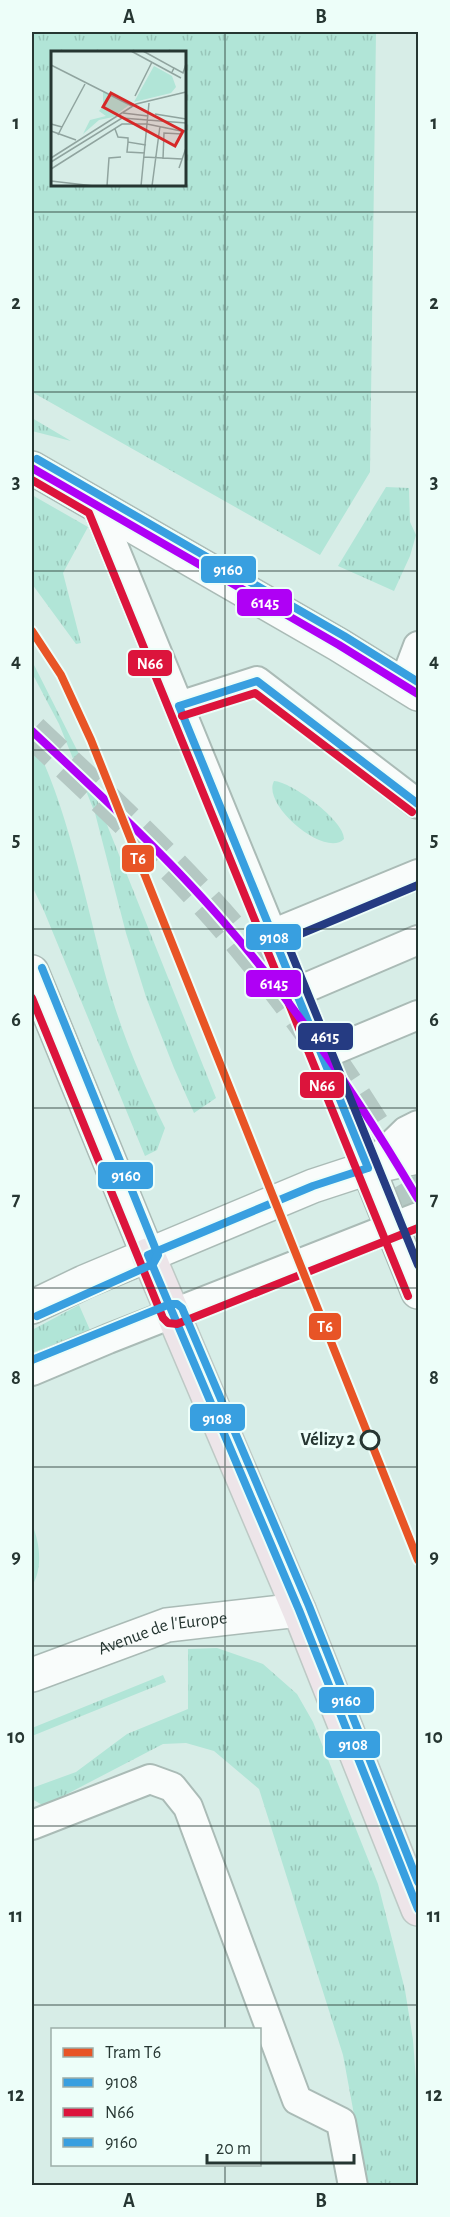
<svg xmlns="http://www.w3.org/2000/svg" width="450" height="2217" viewBox="0 0 450 2217" font-family="'Alegreya Sans',sans-serif">
<style>
.grass{fill:url(#grass-tufts);fill-rule:evenodd}
.lines{fill:none;stroke-linecap:round;stroke-linejoin:round}
.secondary-tunnel{stroke:#b4c8c3;stroke-width:33;stroke-dasharray:33 16;stroke-linecap:butt}
.lane-casing{stroke:#aabbb6;stroke-width:32}
.street-casing{stroke:#aabbb6;stroke-width:36}
.secondary-casing{stroke:#aabbb6;stroke-width:36}
.highway-casing{stroke:#bdc9c5;stroke-width:36}
.lane{stroke:#f9fcfb;stroke-width:28}
.street{stroke:#f9fcfb;stroke-width:33}
.secondary{stroke:#f9fcfb;stroke-width:33}
.highway{stroke:#ede5e9;stroke-width:33}
.bus-1-casing{stroke:#edfef9;stroke-width:12}
.bus-2-casing{stroke:#edfef9;stroke-width:12}
.bus-3-casing{stroke:#edfef9;stroke-width:12}
.bus-4-casing{stroke:#edfef9;stroke-width:12}
.bus-5-casing{stroke:#edfef9;stroke-width:12}
.bus-1{stroke:#389fe0;stroke-width:8}
.bus-2{stroke:#dc143c;stroke-width:8}
.bus-3{stroke:#389fe0;stroke-width:8}
.bus-4{stroke:#af00f5;stroke-width:8}
.bus-5{stroke:#253b82;stroke-width:8}
.tram-1-casing{stroke:#edfef9;stroke-width:12}
.tram-1{stroke:#e85426;stroke-width:8}
.grid{fill:none;stroke:#263632;stroke-width:1.5;stroke-opacity:0.55}
.stop-dot{fill:#edfef9;stroke:#263632;stroke-width:3}
.labels{text-anchor:middle;dominant-baseline:central;stroke-width:6;stroke-linejoin:round;paint-order:stroke}
.stop-label{font-size:18px;font-weight:bold;fill:#263632;stroke:#edfef9;text-anchor:end}
.street-label{font-size:18px;fill:#263632;stroke:#edfef9}
.inset-road{fill:none;stroke:#90a49f;stroke-width:1.5}
.view{fill:#d62828;fill-opacity:0.15;stroke:#d62828;stroke-width:3}
.inset-edge{fill:none;stroke:#263632;stroke-width:3}
.line-badge{stroke:#edfef9;stroke-width:2}
.badge-label{font-size:16px;text-anchor:middle;font-weight:bold;fill:#fff}
.neatline{fill:none;stroke:#263632;stroke-width:2}
.grid-label{font-size:20px;text-anchor:middle;font-weight:bold;fill:#263632}
</style>
<defs>
<pattern id="grass-tufts" width="24" height="20" patternUnits="userSpaceOnUse" patternTransform="scale(1.5)"><rect width="24" height="20" fill="#b1e5d7"/><path d="M3 7l-1-3M5 7V3M7 7l1-3M15 17l-1-3M17 17v-4M19 17l1-3" fill="none" stroke="#98c5b9"/></pattern>
</defs>
<rect width="100%" height="100%" fill="#d7ede7"/>
<path class="grass" d="M 32,32 L 376,32 L 370,472 L 320,555 L 32,392 ZM 184,52 L 184,184 L 52,184 L 52,52 Z
M 32,418 L 71,441 L 32,431 Z
M 386,487 L 409,488 L 410,522 L 416,535 L 410,556 L 394,591 L 338,566 Z
M 32,495 L 88,527 L 63,573 L 81,643 L 76,644 L 32,584 Z
M 32,661 L 78,752 L 216,1098 L 194,1113 L 174,1068 L 146,997 L 126,933 L 95,813 L 59,724 L 32,673 Z
M 32,737 C 73,819 86,911 112,998 C 126,1043 144,1086 165,1128 L 157,1150 L 145,1156 L 44,911 L 32,886 Z
M 274,781 C 292,782 345,821 344,839 C 326,859 261,805 274,781 Z
M 79,1305 L 90,1330 L 32,1353 L 32,1330 Z
M 32,1524 C 40,1543 43,1568 32,1586 Z
M 217,1648 L 263,1664 L 297,1694 L 313,1722 L 378,1884 L 405,1990 L 413,2040 L 418,2107 L 418,2185 L 367,2185 L 343,2055 L 259,1789 L 214,1751 L 186,1743 L 163,1744 L 44,1806 L 32,1799 L 32,1788 L 76,1772 L 127,1734 L 188,1709 L 188,1649 Z
M 163,1675 L 166,1682 L 32,1736 L 32,1728 Z"/>
<g class="lines">
<path class="secondary-tunnel" d="M 32,731 C 104,799 183,871 246,948 C 311,1026 367,1112 418,1199"/>
<g class="lane-casing">
<path id="lane" d="M 97,506 L 368,1168 L 406,1131 L 418,1125
M 404,683 L 418,646
M 179,706 L 257,681 L 418,804
M 272,934 L 418,874
M 296,992 L 418,940
M 322,1055 L 418,1015
M 32,1371 L 108,1339 L 418,1217
M 32,1825 L 150,1779 L 172,1787 L 188,1807 L 297,2100 L 341,2122 L 353,2186"/>
</g>
<g class="street-casing">
<g id="street">
<path d="M 368,1168 L 418,1292"/>
<path d="M 32,1307 L 84,1282 L 313,1186 L 368,1168 L 418,1157"/>
<path id="s1" d="M 32,1675 L 167,1625 L 299,1610"/>
</g>
</g>
<g class="secondary-casing">
<path id="secondary" d="M 32,468 L 339,645 L 418,694
M 32,972 L 148,1255"/>
</g>
<g class="highway-casing">
<path id="highway" d="M 148,1255 L 299,1610 L 418,1909"/>
</g>
<use href="#lane" class="lane"/>
<use href="#street" class="street"/>
<use href="#secondary" class="secondary"/>
<use href="#highway" class="highway"/>
<g class="bus-1-casing">
<path id="bus-1" d="M 179,706 L 368,1168
M 179,706 L 257,681 L 418,804
M 148,1255 L 299,1610 L 418,1909
M 148,1255 L 313,1186 L 368,1168"/>
</g>
<g class="bus-2-casing">
<path id="bus-2" d="M 32,480 L 89,513 L 408,1296
M 182,716 L 255,693 L 412,812
M 32,998 L 163,1318 L 168,1323 L 177,1324 L 418,1228"/>
</g>
<g class="bus-3-casing">
<path id="bus-3" d="M 37,459 L 344,636 L 418,682
M 37,1316 L 153,1264 L 158,1255 L 42,968
M 32,1360 L 170,1304 L 177,1304 L 182,1308 L 309,1606 L 418,1882"/>
</g>
<g class="bus-4-casing">
<path id="bus-4" d="M 32,468 L 339,645 L 418,694
M 32,731 C 97,792 164,853 222,920 C 297,1006 360,1101 418,1199"/>
</g>
<g class="bus-5-casing">
<path id="bus-5" d="M 418,885 L 286,940 L 418,1265"/>
</g>
<use href="#bus-1" class="bus-1"/>
<use href="#bus-2" class="bus-2"/>
<use href="#bus-3" class="bus-3"/>
<use href="#bus-4" class="bus-4"/>
<use href="#bus-5" class="bus-5"/>
<g class="tram-1-casing">
<path id="tram-1" d="M 32,631 L 61,675 L 91,740 L 418,1560"/>
</g>
<use href="#tram-1" class="tram-1"/>
</g>
<path class="grid" d="M 225,32 L 225,2030M 32,212 L 418,212M 32,392 L 418,392M 32,571 L 418,571M 32,750 L 418,750M 32,929 L 418,929M 32,1108 L 418,1108M 32,1288 L 418,1288M 32,1467 L 418,1467M 32,1646 L 418,1646M 32,1826 L 418,1826M 32,2005 L 418,2005M 225,2164 L 225,2186"/>
<circle class="stop-dot" cx="370" cy="1440" r="9"/>
<g class="labels">
<g class="stop-label">
<text x="355" y="1440">Vélizy 2</text>
</g>
<g class="street-label">
<text stroke="none"><textPath href="#s1" startOffset="138">Avenue de l'Europe</textPath></text>
</g>
</g>
<g transform="translate(51 51)">
<rect width="135" height="135" fill="#d7ede7"/>
<path d="M 103,15 L 121,25 L 125,36 L 120,42 L 83,51 ZM 52,40 L 78,54 L 62,66 L 48,69 L 32,83 L 39,69 L 55,65 L 48,60 L 52,55 Z" fill="#b1e5d7"/>
<path class="inset-road" d="M 80,0 L 130,27M 92,0 L 123,17 L 121,21M 0,14 L 81,55M 123,17 L 132,22 L 135,13M 84,45 L 101,11M 72,62 L 97,65M 104,63 L 135,68M 0,73 L 11,76 L 7,84M 96,73 L 135,81M 11,76 L 34,33M 64,78 L 67,86 L 77,87 L 77,91M 0,80 L 25,89M 94,102 L 76,101 L 77,91 L 95,94M 93,106 L 131,108M 0,107 L 85,53 L 135,41M 112,108 L 113,82 L 131,83M 0,111 L 71,67 L 135,72M 128,117 L 135,97M 0,118 L 71,73 L 96,73M 0,130 L 43,135M 56,135 L 58,107 L 70,106M 90,135 L 98,52M 101,135 L 109,75"/>
<path class="view" d="M 60,42 L 132,80 L 124,95 L 52,56 Z"/>
<rect width="135" height="135" class="inset-edge"/>
</g>
<g class="line-badge">
<rect x="200" y="555" width="57" height="29" rx="6" fill="#389fe0"/>
<rect x="236" y="588" width="57" height="29" rx="6" fill="#af00f5"/>
<rect x="127" y="649" width="46" height="28" rx="6" fill="#dc143c"/>
<rect x="121" y="844" width="34" height="29" rx="6" fill="#e85426"/>
<rect x="245" y="923" width="57" height="28" rx="6" fill="#389fe0"/>
<rect x="245" y="969" width="57" height="29" rx="6" fill="#af00f5"/>
<rect x="297" y="1022" width="57" height="29" rx="6" fill="#253b82"/>
<rect x="299" y="1071" width="46" height="28" rx="6" fill="#dc143c"/>
<rect x="97" y="1161" width="57" height="29" rx="6" fill="#389fe0"/>
<rect x="308" y="1312" width="34" height="29" rx="6" fill="#e85426"/>
<rect x="189" y="1403" width="57" height="29" rx="6" fill="#389fe0"/>
<rect x="318" y="1686" width="57" height="28" rx="6" fill="#389fe0"/>
<rect x="324" y="1730" width="57" height="29" rx="6" fill="#389fe0"/>
</g>
<g class="badge-label">
<text x="228" y="575">9160</text>
<text x="265" y="608">6145</text>
<text x="150" y="669">N66</text>
<text x="138" y="864">T6</text>
<text x="274" y="943">9108</text>
<text x="274" y="989">6145</text>
<text x="325" y="1042">4615</text>
<text x="322" y="1091">N66</text>
<text x="126" y="1181">9160</text>
<text x="325" y="1332">T6</text>
<text x="217" y="1424">9108</text>
<text x="346" y="1706">9160</text>
<text x="353" y="1750">9108</text>
</g>
<rect width="450" height="2217" fill="none" stroke="#edfef9" stroke-width="66"/>
<rect x="51" y="2028" width="210" height="138" fill="#edfef9" stroke="#9daea9" stroke-width="1.5"/>
<rect x="63" y="2048" width="30" height="9" fill="#e85426" stroke="#9daea9" stroke-width="1.5"/>
<text x="105" y="2058" font-size="18" fill="#263632">Tram T6</text>
<rect x="63" y="2078" width="30" height="9" fill="#389fe0" stroke="#9daea9" stroke-width="1.5"/>
<text x="105" y="2088" font-size="18" fill="#263632">9108</text>
<rect x="63" y="2108" width="30" height="9" fill="#dc143c" stroke="#9daea9" stroke-width="1.5"/>
<text x="105" y="2118" font-size="18" fill="#263632">N66</text>
<rect x="63" y="2138" width="30" height="9" fill="#389fe0" stroke="#9daea9" stroke-width="1.5"/>
<text x="105" y="2148" font-size="18" fill="#263632">9160</text>
<path d="M207 2154v9h147v-9" fill="none" stroke="#263632" stroke-width="3"/>
<text x="216" y="2154" font-size="18" fill="#263632" stroke="#edfef9" stroke-width="4.5" paint-order="stroke">20 m</text>
<rect x="33" y="33" width="384" height="2151" class="neatline"/>
<g class="grid-label">
<text x="129" y="23">A</text>
<text x="321" y="23">B</text>
<text x="16" y="129">1</text>
<text x="434" y="129">1</text>
<text x="16" y="309">2</text>
<text x="434" y="309">2</text>
<text x="16" y="488">3</text>
<text x="434" y="488">3</text>
<text x="16" y="667">4</text>
<text x="434" y="667">4</text>
<text x="16" y="846">5</text>
<text x="434" y="846">5</text>
<text x="16" y="1026">6</text>
<text x="434" y="1026">6</text>
<text x="16" y="1205">7</text>
<text x="434" y="1205">7</text>
<text x="16" y="1384">8</text>
<text x="434" y="1384">8</text>
<text x="16" y="1563">9</text>
<text x="434" y="1563">9</text>
<text x="16" y="1743">10</text>
<text x="434" y="1743">10</text>
<text x="16" y="1922">11</text>
<text x="434" y="1922">11</text>
<text x="16" y="2101">12</text>
<text x="434" y="2101">12</text>
<text x="129" y="2207">A</text>
<text x="321" y="2207">B</text>
</g>
</svg>
